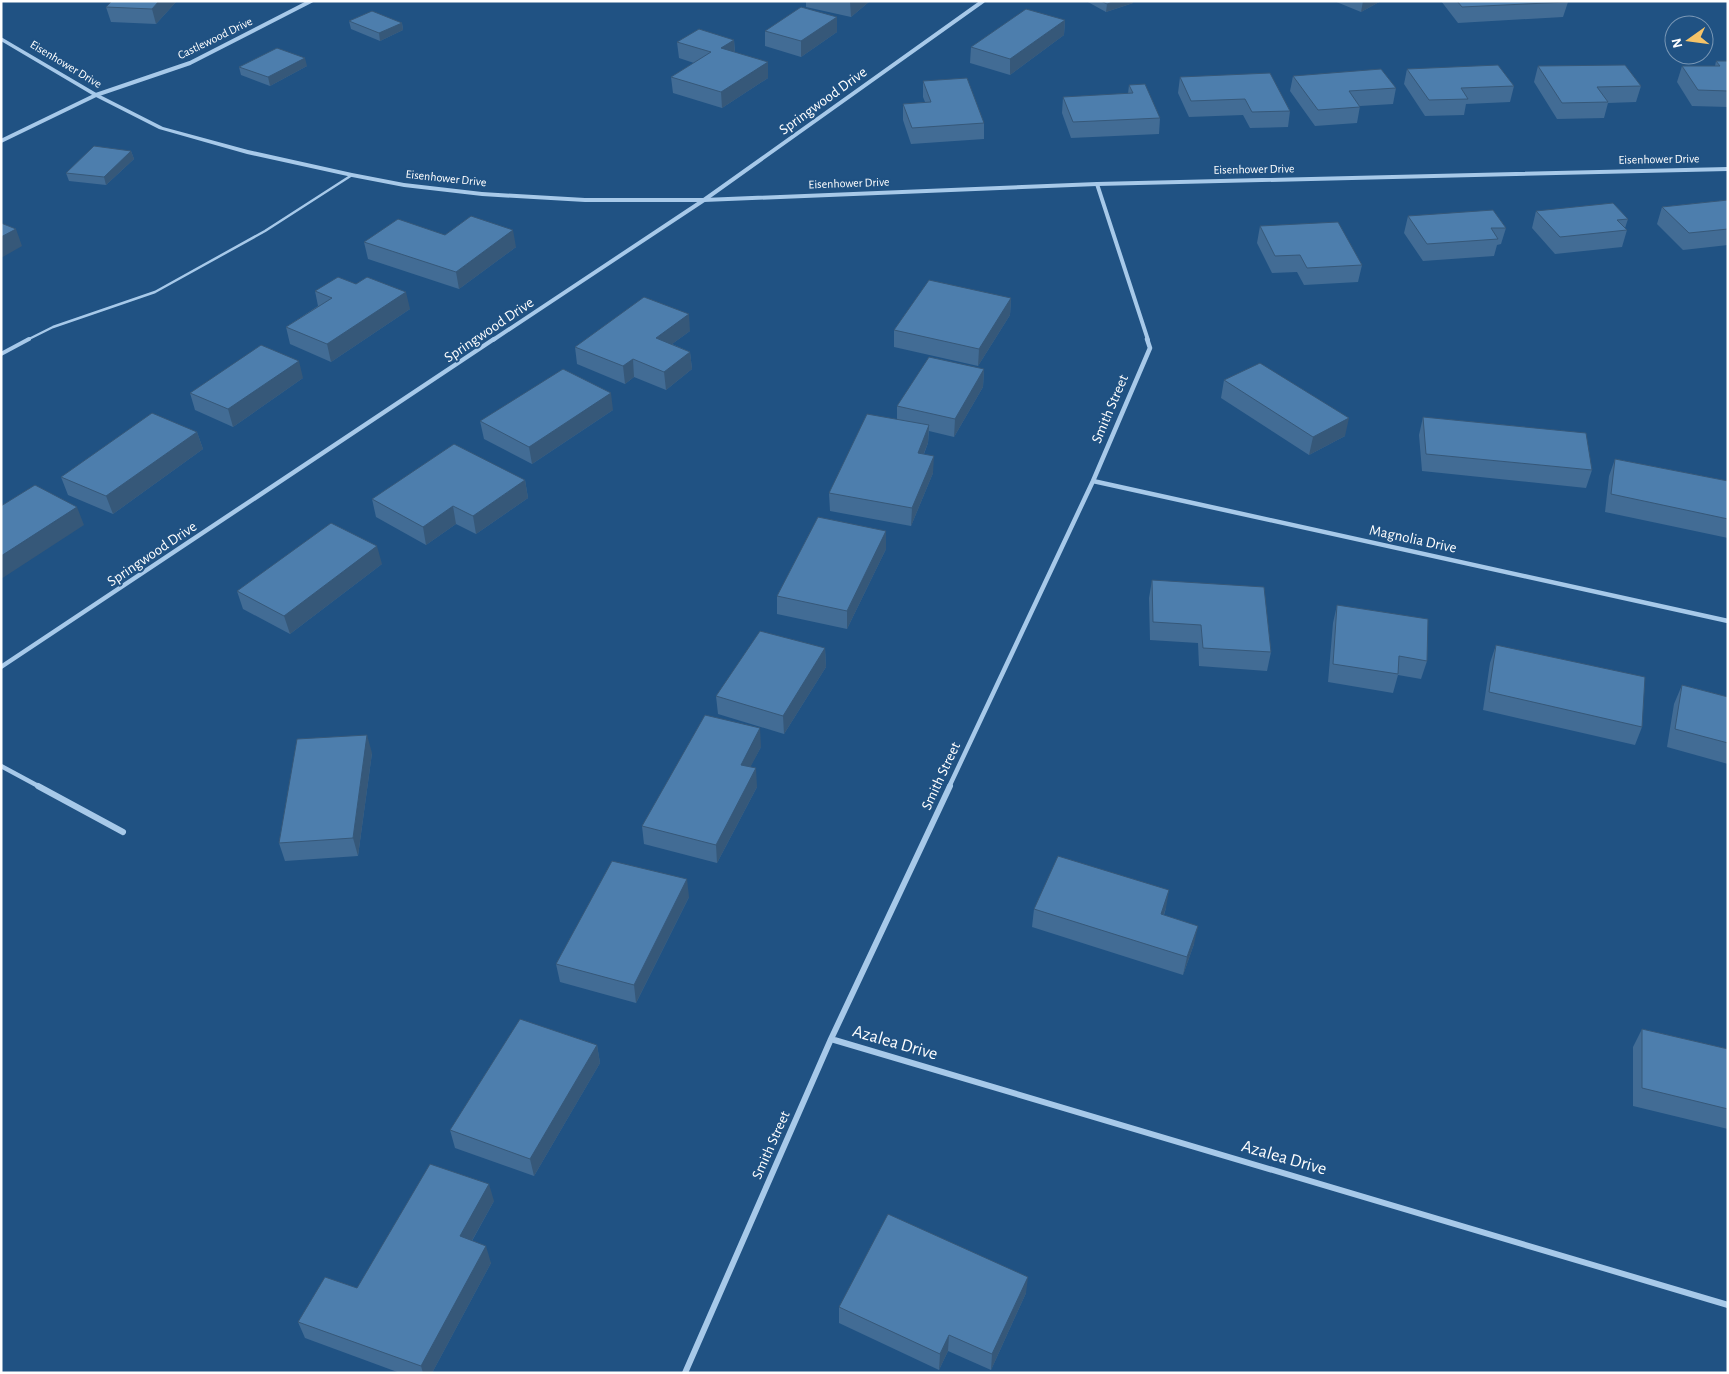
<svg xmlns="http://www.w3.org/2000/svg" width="1729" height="1374" viewBox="0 0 1729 1374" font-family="'Alegreya Sans',sans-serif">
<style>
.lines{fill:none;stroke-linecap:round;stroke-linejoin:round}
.service-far1{stroke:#a7c9e9;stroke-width:2.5}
.service{stroke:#a7c9e9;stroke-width:4}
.minor-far2{stroke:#a7c9e9;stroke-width:4}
.minor-far1{stroke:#a7c9e9;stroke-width:4.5}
.minor{stroke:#a7c9e9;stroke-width:6}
.tertiary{fill:#a7c9e9;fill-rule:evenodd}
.wall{fill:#426c95}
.shaded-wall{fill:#365879}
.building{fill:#4d7ead;stroke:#365879}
.labels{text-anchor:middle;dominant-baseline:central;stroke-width:4;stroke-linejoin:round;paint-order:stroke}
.far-street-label{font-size:12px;fill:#fff;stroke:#205283}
.street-label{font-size:15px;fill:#fff;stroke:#205283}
.near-street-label{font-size:18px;fill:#fff;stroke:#205283}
</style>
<rect width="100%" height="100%" fill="#205283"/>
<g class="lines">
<path class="service-far1" d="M 27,340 L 53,327 L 155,292 L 265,231 L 352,175"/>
<path class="service" d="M 1,354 L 29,339"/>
<path class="minor-far2" d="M 1,141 L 96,95 L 190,63 L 311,1
M 1097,184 L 1148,340
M 493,340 L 704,200 L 983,1"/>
<path class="minor-far1" d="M 1093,481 L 1728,621
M 1,667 L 494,339
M 1,766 L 40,787
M 949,787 L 1093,481 L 1150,348 L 1147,339"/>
<path class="minor" d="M 38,786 L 123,832
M 831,1039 L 1728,1305
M 685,1373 L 831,1039 L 950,786"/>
<path class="tertiary" d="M 1,37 L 98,94 L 163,127 L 248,150 L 352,173 L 404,183 L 482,192 L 585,198 L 704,198 L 1097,182 L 1728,167 L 1728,171 L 1097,186 L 704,202 L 585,202 L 482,196 L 404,187 L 352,177 L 247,154 L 159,129 L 94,96 L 1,41 Z"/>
</g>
<path class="wall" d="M 806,1 L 870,1 L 851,17 L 806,7 Z
M 1086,1 L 1133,1 L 1133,3 L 1106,12 Z
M 1334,1 L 1381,1 L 1361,12 Z
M 1441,1 L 1567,1 L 1568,2 L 1563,17 L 1458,23 Z
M 176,2 L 156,24 L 111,22 L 106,7 Z
M 837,17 L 837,32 L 801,57 L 765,46 L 765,31 Z
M 1065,20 L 1064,35 L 1010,75 L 970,63 L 971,47 Z
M 349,21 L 402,23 L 403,30 L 380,41 L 351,29 Z
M 734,40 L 735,52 L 768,78 L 722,108 L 673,93 L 671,77 L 694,63 L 679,58 L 677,42 Z
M 1716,61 L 1728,61 L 1728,107 L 1692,106 L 1677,82 L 1682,66 L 1715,66 Z
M 307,66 L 270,86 L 241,75 L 239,67 Z
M 1538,66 L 1641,86 L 1636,102 L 1608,103 L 1604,118 L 1557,119 L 1534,82 Z
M 1407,69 L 1514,86 L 1510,102 L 1466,104 L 1464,115 L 1425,116 L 1404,84 Z
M 1293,76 L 1396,88 L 1393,104 L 1360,106 L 1357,123 L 1315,126 L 1290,91 Z
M 1180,77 L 1290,111 L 1288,127 L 1250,128 L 1243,115 L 1189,117 L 1178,93 Z
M 923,81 L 984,123 L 984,139 L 911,144 L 903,120 L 903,104 L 925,102 L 923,97 Z
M 1129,85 L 1160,118 L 1159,134 L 1071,138 L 1062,113 L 1063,97 L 1128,94 Z
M 131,151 L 134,159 L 106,185 L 69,181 L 66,173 Z
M 1728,200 L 1728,245 L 1683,250 L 1657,224 L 1662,207 Z
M 1536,211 L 1628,219 L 1625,228 L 1627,230 L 1622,247 L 1555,254 L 1532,228 Z
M 1408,216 L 1506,228 L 1501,244 L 1497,245 L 1494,256 L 1423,261 L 1404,233 Z
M 1260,226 L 1362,265 L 1358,282 L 1304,285 L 1297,272 L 1272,273 L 1257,243 Z
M 445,235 L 516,247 L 459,289 L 368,259 L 364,242 Z
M 315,291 L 410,309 L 331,362 L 290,344 L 286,327 L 318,306 Z
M 1011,298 L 1010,315 L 978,366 L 894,347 L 894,330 Z
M 690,331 L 672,344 L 690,352 L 692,369 L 666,390 L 634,377 L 625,384 L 577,364 L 575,347 Z
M 984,369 L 983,387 L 954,437 L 929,431 L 928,443 L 924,454 L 933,473 L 911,526 L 830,511 L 829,493 L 897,420 L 897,406 Z
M 303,378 L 233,427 L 195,410 L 190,393 Z
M 1224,380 L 1345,436 L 1309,455 L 1221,398 Z
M 613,410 L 532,464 L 484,439 L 480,421 Z
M 1423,417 L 1592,470 L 1586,488 L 1422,471 L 1419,435 Z
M 197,432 L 203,449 L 113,514 L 68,495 L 61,477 Z
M 1615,459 L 1728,481 L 1728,538 L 1605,512 L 1609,476 Z
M 525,480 L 528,498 L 476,534 L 456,524 L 426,545 L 376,517 L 372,499 Z
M 886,549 L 847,629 L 777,614 L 777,596 Z
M 382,564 L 290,634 L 243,609 L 237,591 Z
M 1152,580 L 1271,652 L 1267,671 L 1199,666 L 1198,643 L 1150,640 L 1149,598 Z
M 1337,605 L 1427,661 L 1421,679 L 1398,675 L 1393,693 L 1328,682 L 1333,623 Z
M 1496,645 L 1642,727 L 1635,745 L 1483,710 L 1490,663 Z
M 825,648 L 826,667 L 784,734 L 718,714 L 716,696 Z
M 1682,685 L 1728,697 L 1728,764 L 1667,747 L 1674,704 Z
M 761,747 L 750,767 L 757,787 L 717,863 L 644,844 L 642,826 Z
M 372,753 L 358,856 L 285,861 L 279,843 Z
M 689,897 L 636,1003 L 560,982 L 556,964 Z
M 1166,908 L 1164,915 L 1194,944 L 1183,975 L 1032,927 L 1034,909 Z
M 1642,1029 L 1728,1049 L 1728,1129 L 1633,1106 L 1633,1047 Z
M 597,1045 L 600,1063 L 534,1176 L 455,1148 L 450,1130 Z
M 494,1201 L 472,1241 L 491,1263 L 432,1373 L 400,1373 L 305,1338 L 298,1322 L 357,1288 Z
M 1026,1293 L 991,1370 L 948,1351 L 939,1370 L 839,1323 L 839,1307 Z"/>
<path class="shaded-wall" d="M 159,1 L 176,1 L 176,2 L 156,24 L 152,9 Z
M 851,1 L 870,1 L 851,17 L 850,2 Z
M 1115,1 L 1133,1 L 1133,3 L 1106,12 L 1107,4 Z
M 1363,1 L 1381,1 L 1361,12 Z
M 837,17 L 837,32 L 801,57 L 801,41 Z
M 1065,20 L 1064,35 L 1010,75 L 1010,59 Z
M 402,23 L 403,30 L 380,41 L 379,33 Z
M 734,40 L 735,55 L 721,48 Z
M 305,58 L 307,66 L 270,86 L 268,77 Z
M 768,62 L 768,78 L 722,108 L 721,92 Z
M 131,151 L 134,159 L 106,185 L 104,177 Z
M 16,229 L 22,246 L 1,258 L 1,237 Z
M 513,230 L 516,247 L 459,289 L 456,272 Z
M 406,292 L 410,309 L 331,362 L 327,344 Z
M 1011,298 L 1010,315 L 978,366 L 979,349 Z
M 689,314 L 690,331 L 657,355 L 656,338 Z
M 690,352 L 692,369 L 666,390 L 664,372 Z
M 633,359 L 634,377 L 625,384 L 623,366 Z
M 299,361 L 303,378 L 233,427 L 228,409 Z
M 984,369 L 983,387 L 954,437 L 955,419 Z
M 611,393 L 613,410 L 532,464 L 529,447 Z
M 1349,418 L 1345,436 L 1309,455 L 1313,437 Z
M 929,425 L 928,443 L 917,470 L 918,453 Z
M 197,432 L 203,449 L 113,514 L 106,496 Z
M 934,456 L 933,473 L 911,526 L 912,508 Z
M 525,480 L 528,498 L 476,534 L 473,516 Z
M 453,506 L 456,524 L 426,545 L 423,527 Z
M 77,507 L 84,525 L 1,579 L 1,556 Z
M 886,531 L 886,549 L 847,629 L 847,611 Z
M 377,546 L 382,564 L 290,634 L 284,616 Z
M 825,648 L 826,667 L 784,734 L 783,716 Z
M 760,728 L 761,747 L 742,783 L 741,765 Z
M 367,735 L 372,753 L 358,856 L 353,838 Z
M 756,768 L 757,787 L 717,863 L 716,845 Z
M 687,879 L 689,897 L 636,1003 L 634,985 Z
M 1169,890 L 1166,908 L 1157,932 L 1161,914 Z
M 1198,926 L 1194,944 L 1183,975 L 1187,957 Z
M 597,1045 L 600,1063 L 534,1176 L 530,1159 Z
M 489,1184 L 494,1201 L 465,1253 L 460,1236 Z
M 486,1246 L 491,1263 L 432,1373 L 423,1373 L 421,1366 Z
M 1028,1277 L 1026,1293 L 991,1370 L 992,1354 Z
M 949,1335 L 948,1351 L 939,1370 L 940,1354 Z"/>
<path class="building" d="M 112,1 L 159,1 L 152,9 L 106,7 Z
M 1101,1 L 1115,1 L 1107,4 Z
M 1457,1 L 1567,1 L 1568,2 L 1462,7 Z
M 801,7 L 837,17 L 801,41 L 765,31 Z
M 1026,9 L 1065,20 L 1010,59 L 971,47 Z
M 372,11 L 402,23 L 379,33 L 349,21 Z
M 699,29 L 734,40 L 721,48 L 768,62 L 721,92 L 671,77 L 711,52 L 677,42 Z
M 277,48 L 305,58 L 268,77 L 239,67 Z
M 1716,61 L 1728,61 L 1728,91 L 1698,90 L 1682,66 L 1720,66 Z
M 1498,65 L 1514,86 L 1461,88 L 1468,99 L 1429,100 L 1407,69 Z
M 1625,65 L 1641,86 L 1597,87 L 1608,102 L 1562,103 L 1538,66 Z
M 1381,69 L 1396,88 L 1349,91 L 1360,107 L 1318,110 L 1293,76 Z
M 1270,73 L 1290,111 L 1252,112 L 1245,99 L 1191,101 L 1180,77 Z
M 967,78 L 984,123 L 912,128 L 903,104 L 931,102 L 923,81 Z
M 1145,84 L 1160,118 L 1073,122 L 1063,97 L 1133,93 L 1129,85 Z
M 94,146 L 131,151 L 104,177 L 66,173 Z
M 1728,200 L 1728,229 L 1689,233 L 1662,207 Z
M 1613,203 L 1628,219 L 1617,220 L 1627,230 L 1560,237 L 1536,211 Z
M 1493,210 L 1506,228 L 1491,228 L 1498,239 L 1427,244 L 1408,216 Z
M 471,216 L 513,230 L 456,272 L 364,242 L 398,219 L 445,235 Z
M 1338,222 L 1362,265 L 1307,268 L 1300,255 L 1275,256 L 1260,226 Z
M 1,223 L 16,229 L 1,237 Z
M 338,277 L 356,284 L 367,277 L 406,292 L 327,344 L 286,327 L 332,298 L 315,291 Z
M 929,280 L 1011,298 L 979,349 L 894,330 Z
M 644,297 L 689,314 L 656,338 L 690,352 L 664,372 L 633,359 L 623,366 L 575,347 Z
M 261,345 L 299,361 L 228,409 L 190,393 Z
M 929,357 L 984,369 L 955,419 L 897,406 Z
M 1260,363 L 1349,418 L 1313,437 L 1224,380 Z
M 563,369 L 611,393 L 529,447 L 480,421 Z
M 152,413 L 197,432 L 106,496 L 61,477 Z
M 867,414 L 929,425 L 918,453 L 934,456 L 912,508 L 829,493 Z
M 1423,417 L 1586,433 L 1592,470 L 1426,454 Z
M 454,444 L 525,480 L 473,516 L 453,506 L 423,527 L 372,499 Z
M 1615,459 L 1728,481 L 1728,519 L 1611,494 Z
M 35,485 L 77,507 L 1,556 L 1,506 Z
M 818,517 L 886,531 L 847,611 L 777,596 Z
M 331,523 L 377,546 L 284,616 L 237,591 Z
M 1152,580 L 1264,587 L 1271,652 L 1203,648 L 1201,625 L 1153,622 Z
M 1337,605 L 1428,619 L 1427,661 L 1399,656 L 1398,674 L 1333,664 Z
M 760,631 L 825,648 L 783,716 L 716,696 Z
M 1496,645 L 1645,677 L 1642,727 L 1489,692 Z
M 1682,685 L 1728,697 L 1728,743 L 1675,729 Z
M 705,715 L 760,728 L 741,765 L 756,768 L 716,845 L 642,826 Z
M 367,735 L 353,838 L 279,843 L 297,739 Z
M 1058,856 L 1169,890 L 1161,914 L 1198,926 L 1187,957 L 1034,909 Z
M 612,861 L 687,879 L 634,985 L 556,964 Z
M 520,1019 L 597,1045 L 530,1159 L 450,1130 Z
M 1642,1029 L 1728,1049 L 1728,1109 L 1642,1088 Z
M 430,1164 L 489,1184 L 460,1236 L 486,1246 L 421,1366 L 298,1322 L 325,1277 L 357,1288 Z
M 888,1214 L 1028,1277 L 992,1354 L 949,1335 L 940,1354 L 839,1307 Z"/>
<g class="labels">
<g class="far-street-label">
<text transform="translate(215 38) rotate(-26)">Castlewood Drive</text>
<text transform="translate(66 64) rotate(31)">Eisenhower Drive</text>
<text transform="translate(1659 159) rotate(-1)">Eisenhower Drive</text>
<text transform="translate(1254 169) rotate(-1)">Eisenhower Drive</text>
<text transform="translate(446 178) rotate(6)">Eisenhower Drive</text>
<text transform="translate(849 183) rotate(-2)">Eisenhower Drive</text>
</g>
<g class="street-label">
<text transform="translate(823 101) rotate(-36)">Springwood Drive</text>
<text transform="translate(489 330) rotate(-34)">Springwood Drive</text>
<text transform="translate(1110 409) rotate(-67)">Smith Street</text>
<text transform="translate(1413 539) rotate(12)">Magnolia Drive</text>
<text transform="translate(152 554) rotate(-34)">Springwood Drive</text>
<text transform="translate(941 776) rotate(-65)">Smith Street</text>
<text transform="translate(771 1145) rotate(-66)">Smith Street</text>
</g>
<g class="near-street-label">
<text transform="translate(895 1043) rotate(16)">Azalea Drive</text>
<text transform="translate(1284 1158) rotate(16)">Azalea Drive</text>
</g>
</g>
<rect width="1729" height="1374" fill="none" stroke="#ffffff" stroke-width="5"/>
<g transform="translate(1689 40) rotate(256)"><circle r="24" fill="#205283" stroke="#7997b5"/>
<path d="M0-4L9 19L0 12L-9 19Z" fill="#f6c468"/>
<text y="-8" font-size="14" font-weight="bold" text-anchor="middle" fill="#ffffff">N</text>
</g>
</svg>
